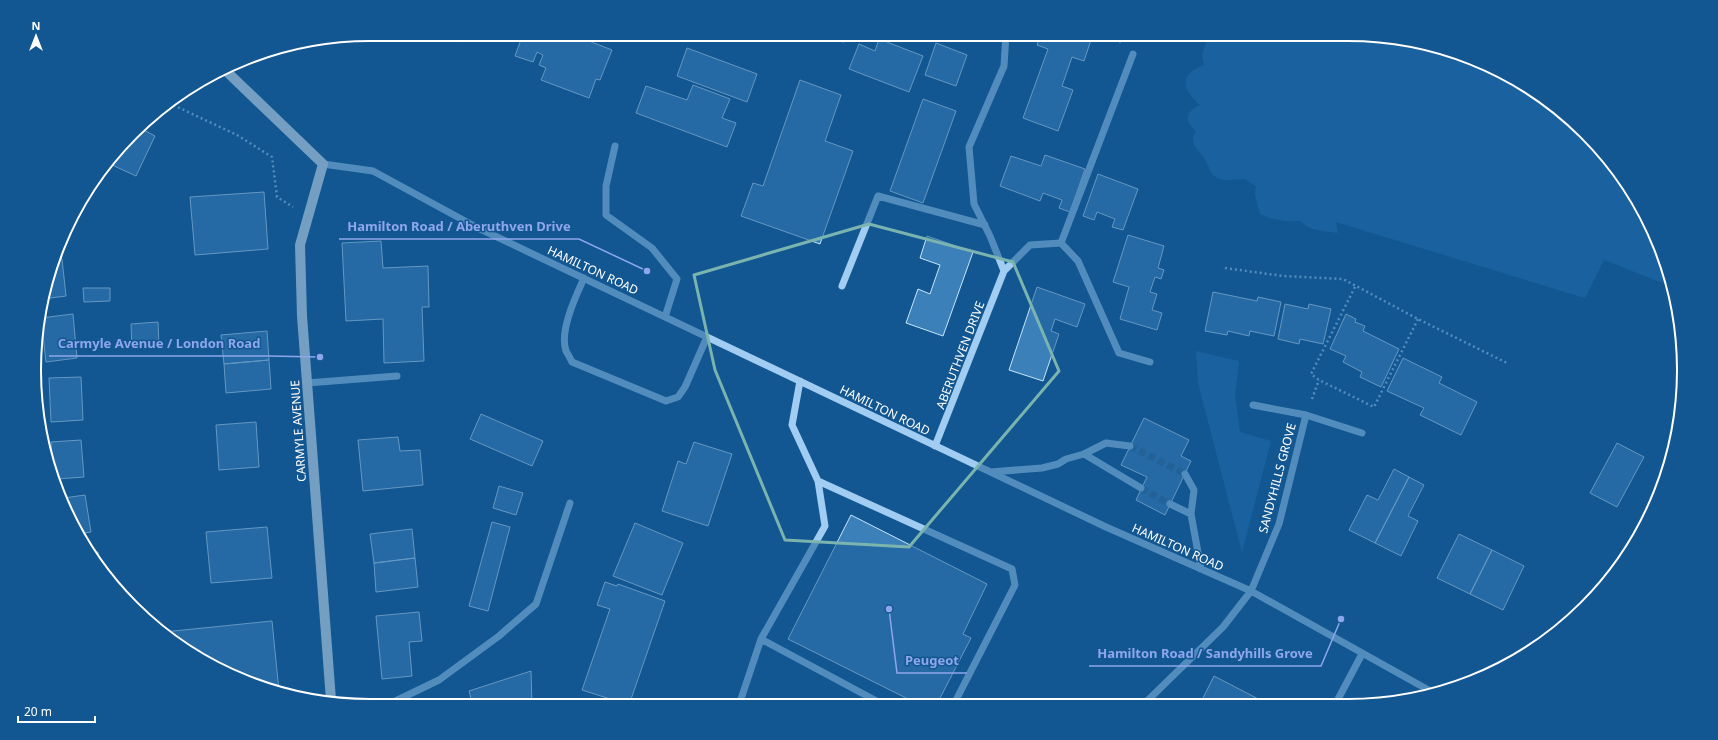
<svg xmlns="http://www.w3.org/2000/svg" width="1718" height="740" viewBox="0 0 1718 740" font-family="'Noto Sans',sans-serif">
<style>
.green{fill:#2270af}
.building{fill:#3c80ba;stroke:#c8e5fc}
.lines{fill:none;stroke-linecap:round;stroke-linejoin:round}
.minor-tunnel{stroke:#3670a2;stroke-width:7;stroke-dasharray:7 3.5;stroke-linecap:butt}
.path{stroke:#a1cdf2;stroke-width:2.5;stroke-dasharray:2 3;stroke-linecap:butt}
.minor{stroke:#a1cdf2;stroke-width:7}
.major{stroke:#ebf5ff;stroke-width:10}
.marked{fill:none;stroke:#7bb4af;stroke-width:3;stroke-linejoin:round}
.labels{text-anchor:middle;dominant-baseline:central;stroke-width:3;stroke-linejoin:round;paint-order:stroke}
.street-label{font-size:12px;fill:#fff;stroke:#135792}
.rim{fill:none;stroke:#fff;stroke-width:2}
.leader{fill:none;stroke:#8ea6ec;stroke-width:1.5}
.callout-dot{fill:#8ea6ec;stroke:#135792;stroke-width:1.5}
.callout-label{font-size:13px;text-anchor:middle;font-weight:bold;fill:#8ea6ec;stroke:#135792;stroke-width:3;stroke-linejoin:round;paint-order:stroke}
</style>
<rect width="100%" height="100%" fill="#135792"/>
<path class="green" d="M 1209,34 L 1348,34 L 1456,52 L 1516,79 L 1570,118 L 1615,166 L 1649,222 L 1673,287 L 1604,260 L 1585,298 L 1336,222 L 1338,233 C 1325,231 1309,231 1300,221 C 1286,222 1272,220 1260,214 L 1255,195 L 1256,186 L 1245,179 L 1224,180 L 1217,178 L 1212,174 L 1205,159 L 1194,145 L 1193,137 L 1196,131 C 1183,120 1186,112 1200,105 C 1182,89 1178,75 1204,65 L 1202,55 Z
M 1196,351 L 1239,361 L 1235,395 L 1240,432 L 1271,441 L 1242,552 L 1198,383 Z"/>
<path class="building" d="M 443,34 L 463,34 L 459,42 Z
M 523,34 L 592,34 L 589,41 L 612,50 L 600,80 L 596,79 L 589,98 L 541,80 L 546,68 L 539,65 L 543,55 L 537,52 L 533,62 L 515,56 Z
M 1041,34 L 1073,34 L 1091,40 L 1084,61 L 1072,57 L 1062,86 L 1073,90 L 1058,131 L 1023,118 L 1048,49 L 1037,45 Z
M 879,39 L 923,56 L 909,92 L 849,69 L 859,44 L 875,51 Z
M 936,43 L 967,55 L 956,86 L 925,75 Z
M 687,48 L 757,74 L 747,102 L 677,76 Z
M 800,80 L 841,95 L 825,141 L 853,151 L 820,244 L 741,216 L 753,183 L 763,186 Z
M 693,85 L 730,99 L 722,118 L 736,123 L 727,147 L 636,113 L 646,86 L 687,100 Z
M 923,99 L 956,111 L 923,203 L 890,191 Z
M 140,128 L 155,136 L 136,176 L 110,164 Z
M 1045,155 L 1085,169 L 1070,212 L 1059,208 L 1062,200 L 1043,193 L 1040,201 L 1000,186 L 1011,156 L 1041,166 Z
M 1098,174 L 1138,189 L 1123,230 L 1112,227 L 1115,219 L 1097,212 L 1094,220 L 1083,216 Z
M 264,192 L 268,249 L 195,255 L 190,197 Z
M 1128,235 L 1164,246 L 1158,268 L 1164,270 L 1161,279 L 1155,277 L 1150,292 L 1157,294 L 1152,310 L 1162,313 L 1157,330 L 1120,319 L 1129,287 L 1113,282 Z
M 927,236 L 973,252 L 943,336 L 906,323 L 918,289 L 930,294 L 940,265 L 920,258 Z
M 381,241 L 383,268 L 428,266 L 429,307 L 422,307 L 424,361 L 384,363 L 383,319 L 346,321 L 342,243 Z
M 57,259 L 62,259 L 66,296 L 43,299 Z
M 1037,287 L 1085,304 L 1077,327 L 1055,319 L 1051,331 L 1059,334 L 1043,381 L 1009,370 Z
M 83,288 L 110,288 L 110,301 L 84,302 Z
M 1213,292 L 1257,301 L 1258,297 L 1281,302 L 1274,336 L 1250,331 L 1249,336 L 1228,331 L 1227,335 L 1205,331 Z
M 1285,304 L 1308,309 L 1309,304 L 1331,309 L 1323,344 L 1300,339 L 1299,344 L 1278,339 Z
M 73,314 L 77,358 L 46,362 L 41,318 Z
M 1346,314 L 1356,319 L 1355,322 L 1365,326 L 1363,331 L 1399,349 L 1381,387 L 1360,377 L 1362,372 L 1343,362 L 1346,356 L 1330,349 Z
M 158,322 L 159,347 L 132,348 L 131,324 Z
M 267,331 L 269,360 L 224,364 L 221,335 Z
M 1403,358 L 1442,377 L 1439,383 L 1477,402 L 1461,435 L 1420,415 L 1424,408 L 1387,391 Z
M 269,360 L 271,389 L 226,393 L 224,364 Z
M 81,377 L 83,420 L 51,422 L 49,378 Z
M 481,414 L 543,441 L 532,466 L 470,439 Z
M 1144,418 L 1189,440 L 1181,456 L 1191,461 L 1165,515 L 1136,500 L 1147,477 L 1121,465 Z
M 256,422 L 259,467 L 219,470 L 216,425 Z
M 398,437 L 400,451 L 420,450 L 423,485 L 363,491 L 358,440 Z
M 81,440 L 84,477 L 57,479 L 53,469 L 51,442 Z
M 694,442 L 732,454 L 708,526 L 662,511 L 678,461 L 686,464 Z
M 1617,443 L 1644,457 L 1617,507 L 1590,493 Z
M 1394,469 L 1409,477 L 1375,543 L 1349,530 L 1367,495 L 1378,500 Z
M 1409,477 L 1424,485 L 1408,516 L 1418,521 L 1401,556 L 1375,543 Z
M 499,486 L 523,493 L 516,515 L 493,508 Z
M 85,495 L 91,532 L 78,534 L 64,498 Z
M 851,515 L 987,584 L 963,634 L 971,638 L 937,704 L 918,704 L 788,639 Z
M 492,522 L 510,527 L 488,611 L 469,606 Z
M 635,523 L 683,543 L 662,595 L 613,576 Z
M 267,527 L 272,578 L 211,583 L 206,532 Z
M 412,529 L 415,558 L 374,563 L 370,534 Z
M 1459,534 L 1492,550 L 1470,594 L 1437,578 Z
M 1492,550 L 1524,566 L 1503,610 L 1470,594 Z
M 89,552 L 98,552 L 99,565 Z
M 415,558 L 418,587 L 376,592 L 374,563 Z
M 105,574 L 113,574 L 113,586 Z
M 605,582 L 617,586 L 618,584 L 665,601 L 629,705 L 582,690 L 610,609 L 597,605 Z
M 419,612 L 422,641 L 409,642 L 412,676 L 382,679 L 376,616 Z
M 272,621 L 279,691 L 262,688 L 164,635 L 164,632 Z
M 531,671 L 532,706 L 473,706 L 469,691 Z
M 1214,676 L 1266,703 L 1200,704 Z"/>
<g class="lines">
<path class="minor-tunnel" d="M 1130,446 L 1185,474
M 1141,488 L 1170,504"/>
<path class="path" d="M 1101,34 L 1103,36 L 1121,42
M 169,103 L 237,135 L 272,157 L 277,197 L 293,207
M 1225,268 L 1283,276 L 1343,279 L 1418,319 L 1507,363
M 1355,287 L 1311,374 L 1319,380 L 1374,407 L 1418,319
M 1312,399 L 1319,380"/>
<path class="minor" d="M 825,34 L 843,39 L 855,34
M 615,146 L 606,186 L 606,215 L 652,248 L 677,279 L 665,317
M 323,164 L 373,171 L 476,227 L 1106,527 L 1251,591 L 1432,692
M 1061,243 L 1133,54
M 1004,271 L 1030,245 L 1061,243 L 1078,261 L 1119,353 L 1150,362
M 584,278 C 576,296 559,331 566,351 C 568,354 570,358 572,362 L 666,401 L 678,397 L 685,387 L 707,337
M 842,286 L 878,196 L 985,225
M 307,383 L 397,376
M 1253,405 L 1306,415 L 1362,433
M 935,446 L 1004,271 L 990,236 L 974,204 L 969,147 L 1004,66 L 1006,34
M 1084,454 L 1141,488
M 991,472 L 1042,468 L 1058,464 L 1066,459 L 1084,454 L 1106,443 L 1130,446
M 1185,474 L 1194,490 L 1191,514 L 1201,569
M 818,481 L 1012,569 L 1015,585 L 954,704
M 1170,504 L 1191,514
M 761,639 L 884,705
M 1336,703 L 1362,654
M 1144,704 L 1223,627 L 1251,591 L 1279,524 L 1306,415
M 738,705 L 740,702 L 761,639 L 825,526 L 818,481 L 792,425 L 800,381
M 385,706 L 439,680 L 499,636 L 536,604 L 570,503"/>
<path class="major" d="M 224,69 L 323,164 L 300,245 L 302,316 L 331,700"/>
</g>
<path d="M0 0H1718V740H0ZM 869,224 L 1013,262 L 1059,371 L 909,547 L 785,540 L 715,370 L 694,275 Z" fill="#135792" fill-opacity=".55" fill-rule="evenodd"/>
<path class="marked" d="M 869,224 L 1013,262 L 1059,371 L 909,547 L 785,540 L 715,370 L 694,275 Z"/>
<g class="labels">
<g class="street-label">
<text transform="translate(593 270) rotate(25)">HAMILTON ROAD</text>
<text transform="translate(960 355) rotate(-69)">ABERUTHVEN DRIVE</text>
<text transform="translate(885 410) rotate(26)">HAMILTON ROAD</text>
<text transform="translate(298 431) rotate(-94)">CARMYLE AVENUE</text>
<text transform="translate(1277 478) rotate(-75)">SANDYHILLS GROVE</text>
<text transform="translate(1178 547) rotate(24)">HAMILTON ROAD</text>
</g>
</g>
<path d="M0 0H1718V740H0ZM370 41H1348A329 329 0 0 1 1677 370V370A329 329 0 0 1 1348 699H370A329 329 0 0 1 41 370V370A329 329 0 0 1 370 41Z" fill="#135792" fill-rule="evenodd"/>
<path class="rim" d="M370 41H1348A329 329 0 0 1 1677 370V370A329 329 0 0 1 1348 699H370A329 329 0 0 1 41 370V370A329 329 0 0 1 370 41Z"/>
<path class="leader" d="M647 271L579 239H339M320 357L268 356H49M1341 619L1321 666H1089M889 609L897 673H967"/>
<g class="callout-dot">
<circle cx="647" cy="271" r="4"/>
<circle cx="320" cy="357" r="4"/>
<circle cx="1341" cy="619" r="4"/>
<circle cx="889" cy="609" r="4"/>
</g>
<g class="callout-label">
<text x="459" y="231">Hamilton Road / Aberuthven Drive</text>
<text x="159" y="348">Carmyle Avenue / London Road</text>
<text x="1205" y="658">Hamilton Road / Sandyhills Grove</text>
<text x="932" y="665">Peugeot</text>
</g>
<g transform="translate(36 36)" stroke="#135792" stroke-width="3" paint-order="stroke">
<path d="M0-3L7 15L0 10L-7 15Z" fill="#ffffff"/>
<text y="-6" font-size="11" font-weight="bold" text-anchor="middle" fill="#ffffff">N</text>
</g>
<path d="M18 716v6h77v-6" fill="none" stroke="#ffffff" stroke-width="2"/>
<text x="24" y="716" font-size="12" fill="#ffffff" stroke="#135792" stroke-width="3" paint-order="stroke">20 m</text>
</svg>
